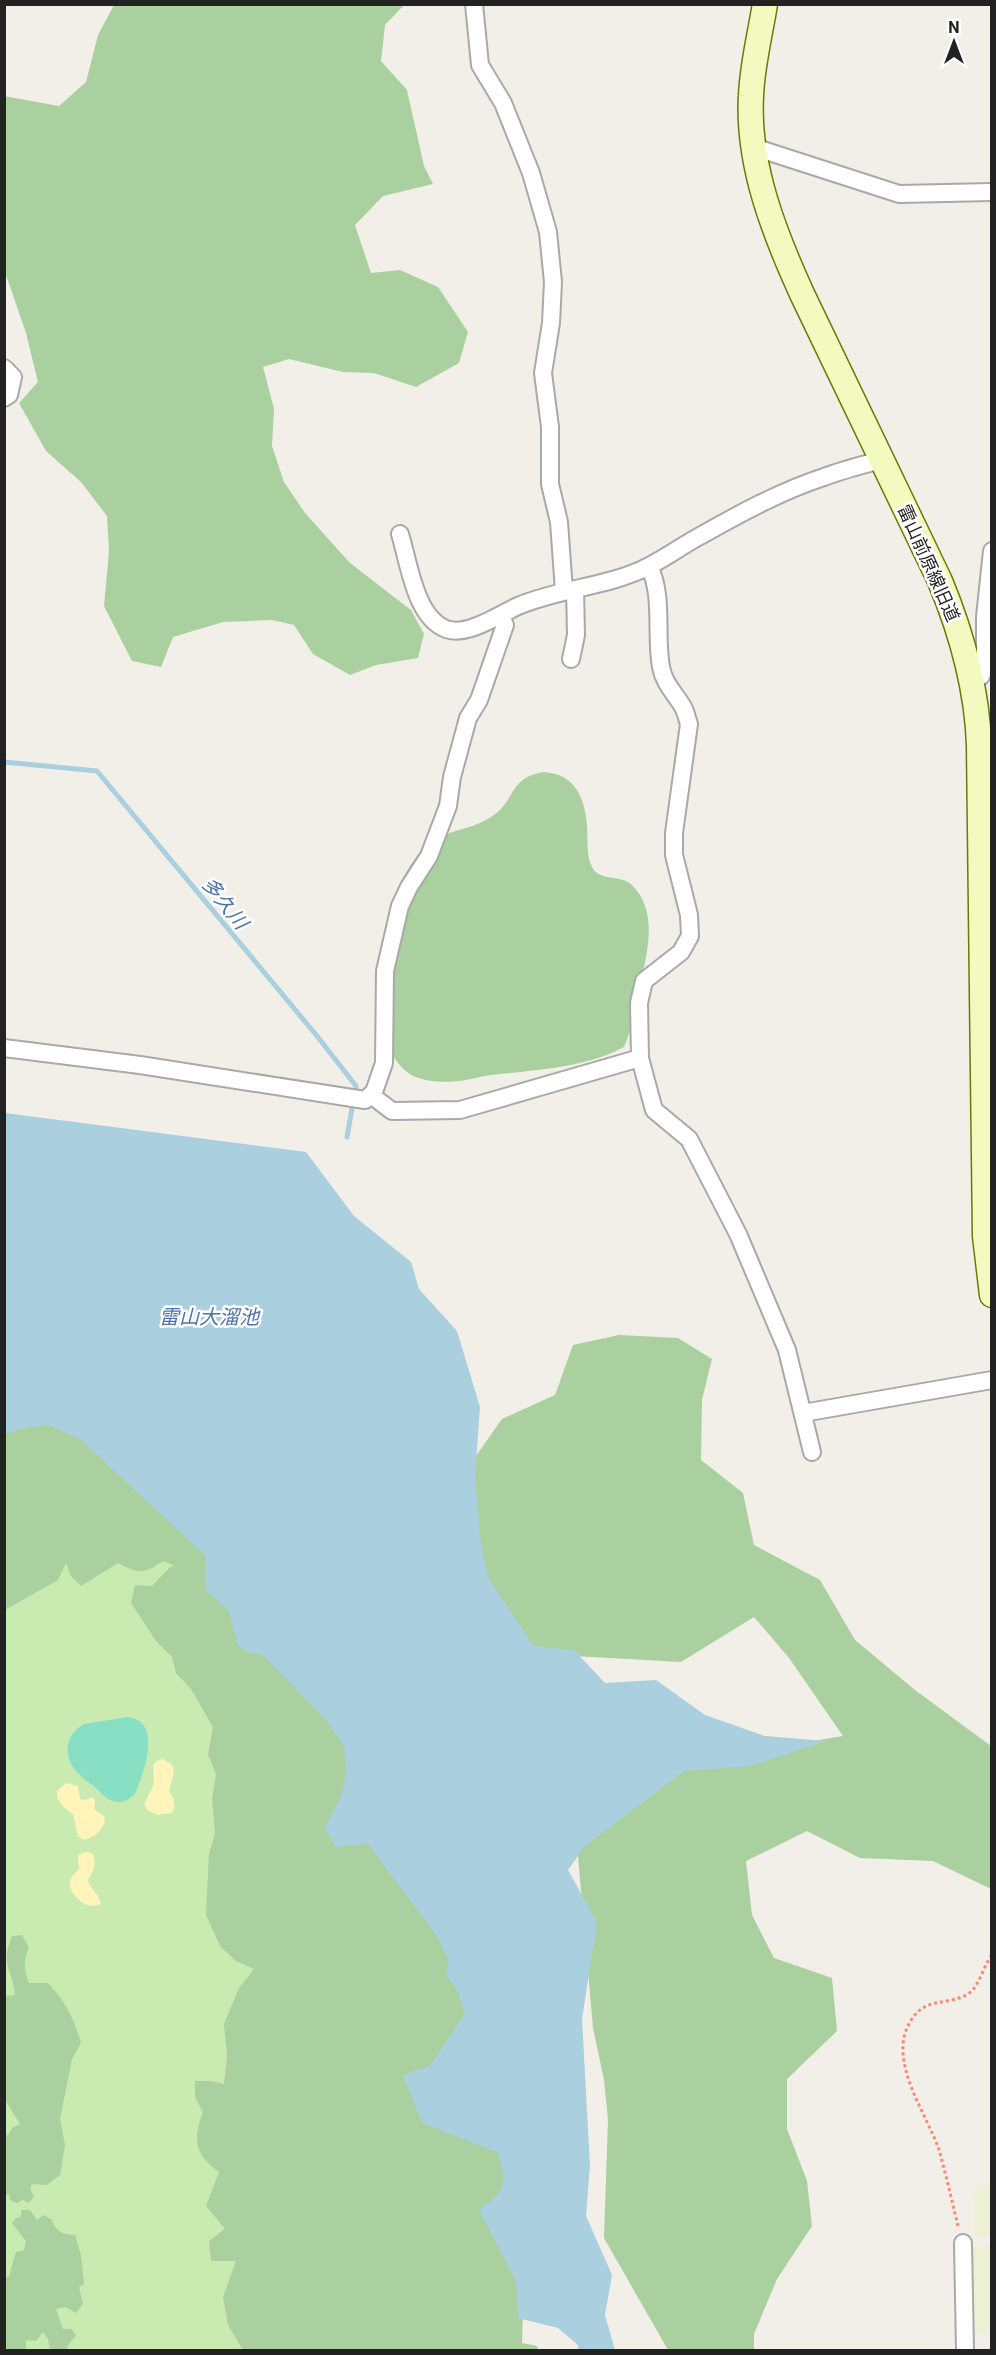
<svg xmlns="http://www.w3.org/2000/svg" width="996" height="2355" viewBox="0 0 996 2355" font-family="Roboto,'Noto Sans JP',sans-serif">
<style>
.farmland{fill:#ecf0d5}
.grass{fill:#c9eab0}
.forest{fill:#a9d09e}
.sand{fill:#fff5ba}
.pitch{fill:#88dfc3}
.water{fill:#aacfde}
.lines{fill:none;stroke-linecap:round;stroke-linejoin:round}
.stream{stroke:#aacfde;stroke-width:5}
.street-casing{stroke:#a9a9a9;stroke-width:20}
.secondary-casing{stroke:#677c06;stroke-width:27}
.path{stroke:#f98972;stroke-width:3;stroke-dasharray:3 3;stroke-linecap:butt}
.street{stroke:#fff;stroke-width:16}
.secondary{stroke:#f3fabf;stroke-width:24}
.labels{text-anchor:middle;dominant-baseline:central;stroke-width:5;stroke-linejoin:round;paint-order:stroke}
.street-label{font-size:18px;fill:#222;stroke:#fff}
.water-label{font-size:20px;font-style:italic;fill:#4a74aa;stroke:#fff}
</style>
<rect width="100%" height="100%" fill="#f2efe9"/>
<path class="farmland" d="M 991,2184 L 991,2236 L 974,2236 L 973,2188 Z
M 991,2245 L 991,2334 L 973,2334 L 970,2246 Z"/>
<path class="grass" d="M 4,1467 L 175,1547 L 502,2350 L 5,2350 Z"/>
<path class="forest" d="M 114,5 L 404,5 L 385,25 L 381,61 L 407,90 L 424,166 L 433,184 L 383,196 L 355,225 L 371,273 L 400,270 L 438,287 L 468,332 L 459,363 L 416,387 L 374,373 L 343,372 L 289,359 L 263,367 L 274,409 L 272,446 L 284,482 L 305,513 L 350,563 L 411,610 L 424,634 L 418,658 L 376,665 L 350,675 L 313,654 L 294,625 L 272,620 L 223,622 L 173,637 L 161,667 L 132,661 L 104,606 L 109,551 L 107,516 L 81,482 L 46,451 L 19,403 L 38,382 L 26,333 L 5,272 L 4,96 L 59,106 L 86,82 L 98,35 Z
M 544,772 C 575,774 585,798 587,826 C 588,839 586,855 592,867 C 599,882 621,874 632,885 C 659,912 647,953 640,985 C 636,1006 633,1027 624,1047 C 585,1068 535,1070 491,1075 C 481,1076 470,1080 460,1081 C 444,1083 419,1082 407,1072 C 401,1067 392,1057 390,1050 C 387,1043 388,1031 387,1023 C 386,999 379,965 383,941 C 389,910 401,873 422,850 C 441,829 469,832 491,817 C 517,801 507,778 544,772 Z
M 619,1335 L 678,1338 L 712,1359 L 702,1400 L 701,1460 L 743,1493 L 754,1545 L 820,1580 L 855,1640 L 915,1690 L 991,1746 L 991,1889 L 933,1861 L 860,1858 L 807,1831 L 746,1861 L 752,1915 L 774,1958 L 832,1978 L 837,2031 L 787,2079 L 787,2129 L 807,2181 L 812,2226 L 777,2279 L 754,2334 L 754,2350 L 668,2350 L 604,2238 L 608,2120 L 604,2080 L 593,2028 L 577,1845 L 683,1762 L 843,1736 L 789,1658 L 754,1617 L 681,1662 L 521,1653 L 480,1591 L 459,1480 L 502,1419 L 555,1395 L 573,1345 Z
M 5,1420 L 71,1420 L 188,1519 L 344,1720 L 373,1833 L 445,1928 L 503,2139 L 524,2278 L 522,2343 L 537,2346 L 538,2350 L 243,2350 L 228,2325 L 223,2297 L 236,2261 L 211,2261 L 209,2241 L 225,2229 L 206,2206 L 219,2172 C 194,2155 193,2138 203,2112 L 195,2097 L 195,2081 L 211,2081 L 224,2084 L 227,2055 L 224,2024 L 239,1988 L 254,1969 L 236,1961 L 220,1946 L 206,1915 L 209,1854 L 215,1833 L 212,1799 L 216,1774 L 208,1755 L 213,1727 L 191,1689 L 176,1673 L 172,1657 L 156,1641 L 131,1603 L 135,1585 L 152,1586 L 170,1567 L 175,1566 L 163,1561 C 144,1574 138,1574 118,1563 L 81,1586 L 71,1576 L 66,1563 L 58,1580 L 5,1610 Z
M 22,1935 L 29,1948 C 23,1962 24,1968 29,1983 L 48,1983 C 66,2002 74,2019 81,2043 L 72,2059 L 60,2119 L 65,2145 L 60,2175 L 47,2185 L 32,2184 L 30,2189 L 34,2196 L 29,2203 L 23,2200 L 17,2203 L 10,2200 L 9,2194 L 5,2195 L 5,2133 L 8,2136 L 12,2128 L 20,2124 L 5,2100 L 4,1996 L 15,1995 C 12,1968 0,1965 12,1936 Z
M 21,2210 L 30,2210 L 37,2220 L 43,2215 L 51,2219 C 56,2231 62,2235 75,2235 L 81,2255 L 84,2284 L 79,2287 L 83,2304 L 76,2313 L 66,2307 L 56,2309 L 63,2329 L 71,2329 L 76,2335 L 67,2347 L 68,2350 L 50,2350 L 48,2339 L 43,2332 L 36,2341 L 26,2340 L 26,2350 L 8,2350 L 5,2345 L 5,2278 L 9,2276 L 16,2252 L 24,2250 L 26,2241 L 12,2223 L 16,2218 L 21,2217 Z"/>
<path class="sand" d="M 163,1759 L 172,1765 L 174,1772 L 169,1791 L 173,1798 L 175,1807 L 171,1813 L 158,1815 L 147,1810 L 144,1804 L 154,1784 L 153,1765 L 157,1761 Z
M 66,1783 L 78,1786 L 80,1799 L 85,1800 L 92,1797 L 95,1800 L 94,1809 L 104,1816 L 105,1822 C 101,1832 94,1837 84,1840 L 78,1836 L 73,1814 C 64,1807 56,1803 57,1791 Z
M 86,1852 L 92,1853 C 98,1865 93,1870 88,1880 C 90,1889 99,1894 101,1904 C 87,1911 69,1896 70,1881 C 71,1876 76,1873 79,1869 L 78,1855 Z"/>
<path class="pitch" d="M 128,1717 C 164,1722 143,1774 135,1794 C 129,1800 122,1804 113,1801 C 106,1799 100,1792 95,1787 C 90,1783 84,1780 80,1775 C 63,1760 63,1736 84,1724 Z"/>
<path class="water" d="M 5,1113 L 306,1152 L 354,1216 L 411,1262 L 419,1289 L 457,1331 L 480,1407 L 475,1477 L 481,1544 L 488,1578 L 534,1646 L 574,1650 L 605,1683 L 656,1680 L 705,1715 L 765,1736 L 826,1741 L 751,1766 L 684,1771 L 585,1846 L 568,1870 L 597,1922 L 582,2019 L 590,2166 L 586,2216 L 612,2275 L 605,2315 L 615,2350 L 578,2350 L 578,2345 L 558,2328 L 518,2318 L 516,2281 L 479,2210 C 505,2192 509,2183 497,2152 L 422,2123 L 403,2075 L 430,2066 L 465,2013 L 457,1990 L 446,1975 L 449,1963 L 439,1939 L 368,1844 L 336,1847 L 325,1828 L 342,1794 L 346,1773 L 344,1745 L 325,1719 L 263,1655 L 249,1653 L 238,1646 L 229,1611 L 206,1590 L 206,1556 L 80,1439 L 48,1425 L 20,1429 L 5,1434 Z"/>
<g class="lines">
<path class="stream" d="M 4,762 L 97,771 L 317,1036 L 356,1086 L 347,1137"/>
<g class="street-casing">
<path id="street" d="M 474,4 L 480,65 L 503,103 L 531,173 L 548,232 L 553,282 L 551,323 L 543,373 L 550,427 L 550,484 L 559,522 L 564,591
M 755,152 L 763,150 L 899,194 L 992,192
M 4,368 L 13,377 L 9,395 L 4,398
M 400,534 C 409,563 415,617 446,629 C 467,637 500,614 518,606 C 560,588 609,587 649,566 C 667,557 683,545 700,536 C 739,514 781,491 824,477 C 842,470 862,465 881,460
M 649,566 C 664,596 655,635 661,667 C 664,684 675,693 683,707 C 686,712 687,719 689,724 L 674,833 L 674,855 L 689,915 L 690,936 L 681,952 L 644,981 L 639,1003 L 640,1058 L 654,1110 L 689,1139 L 738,1234 L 787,1350 L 812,1452
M 571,659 L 576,635 L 575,589
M 971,677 L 981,676 L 985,667 L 985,617 L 992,551
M 4,1048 L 140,1065 L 365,1100 L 374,1092 L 384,1063 L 385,971 L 400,906 L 409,887 L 429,856 L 448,806 L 452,777 L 468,718 L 479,700 L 505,625 L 500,616
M 371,1095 L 392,1111 L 460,1110 L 640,1058
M 803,1413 L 992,1380
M 963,2243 L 965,2350"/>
</g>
<g class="secondary-casing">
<path id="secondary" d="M 765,4 C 760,35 752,66 751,96 C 747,165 775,235 803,296 L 940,581 C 962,634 977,688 979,745 L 985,1236 L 992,1295"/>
</g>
<path class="path" d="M 958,2226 C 952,2201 946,2175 939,2150 C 927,2114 888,2062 909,2024 C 924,1995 945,2007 968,1994 C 980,1986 983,1966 992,1955"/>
<use href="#street" class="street"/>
<use href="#secondary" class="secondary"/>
</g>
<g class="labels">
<g class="street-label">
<text transform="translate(929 563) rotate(66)">雷山前原線旧道</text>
</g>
<g class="water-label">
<text transform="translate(225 903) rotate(51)">多久川</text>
<text x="209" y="1317">雷山大溜池</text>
</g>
</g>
<rect width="996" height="2355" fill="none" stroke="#222222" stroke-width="12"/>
<g transform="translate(954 42)" stroke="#ffffff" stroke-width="4.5" paint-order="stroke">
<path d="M0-4.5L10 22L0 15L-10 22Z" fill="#222222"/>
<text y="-9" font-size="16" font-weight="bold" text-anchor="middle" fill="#222222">N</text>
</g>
</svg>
